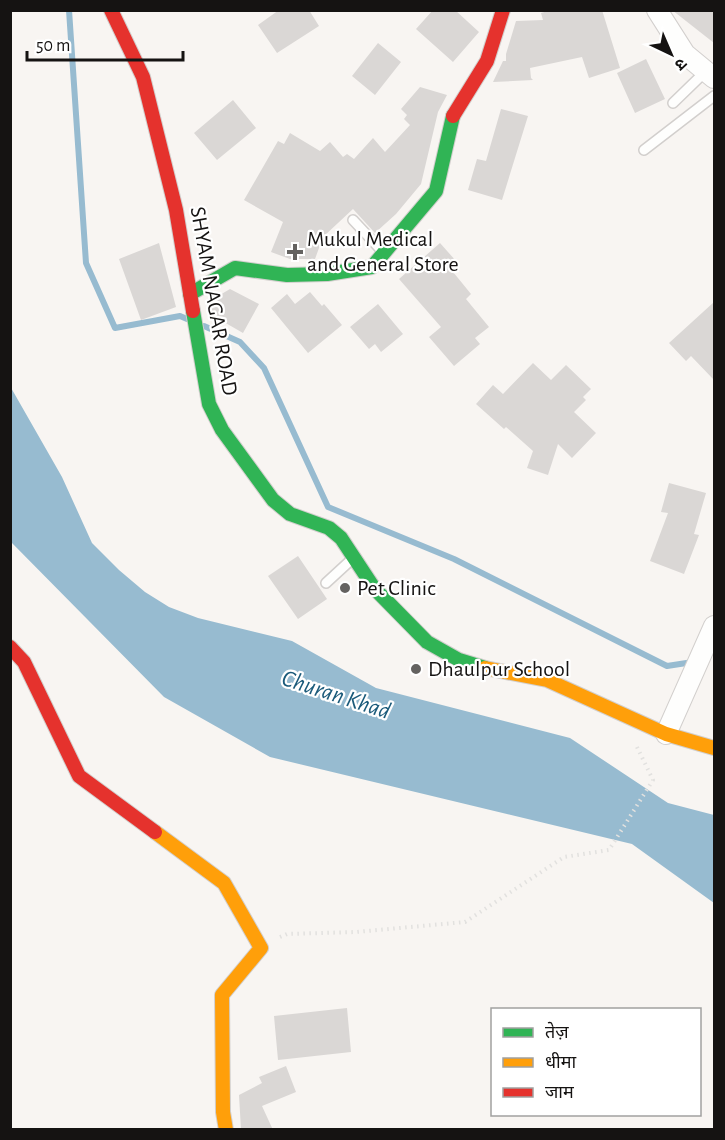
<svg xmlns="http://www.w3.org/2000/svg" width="725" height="1140" viewBox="0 0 725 1140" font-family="'Alegreya Sans','Noto Sans Devanagari',sans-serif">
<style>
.water{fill:#97bbd0}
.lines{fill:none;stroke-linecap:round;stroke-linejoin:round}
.stream{stroke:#97bbd0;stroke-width:6}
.building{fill:#dad7d5}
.lane-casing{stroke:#d2cfcd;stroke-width:12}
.street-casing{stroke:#d2cfcd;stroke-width:22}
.fast-casing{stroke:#d2cfcd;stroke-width:16}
.slow-casing{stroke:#d2cfcd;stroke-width:16}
.jam-casing{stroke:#d2cfcd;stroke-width:16}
.path{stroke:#e2e1df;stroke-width:4;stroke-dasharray:1.5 4.5;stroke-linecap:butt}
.lane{stroke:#fefefd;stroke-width:9}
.street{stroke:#fefefd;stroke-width:20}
.fast{stroke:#30b455;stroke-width:14}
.slow{stroke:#ff9f0a;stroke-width:14}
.jam{stroke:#e5322d;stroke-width:14}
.poi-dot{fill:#646260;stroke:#fff;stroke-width:2}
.labels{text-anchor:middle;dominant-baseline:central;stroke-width:4.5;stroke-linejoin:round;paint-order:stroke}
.poi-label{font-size:22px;fill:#151312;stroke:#fff;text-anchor:start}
.street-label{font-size:22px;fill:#151312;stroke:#fff}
.water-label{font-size:24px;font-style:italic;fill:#1a5a7a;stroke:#fff}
</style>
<rect width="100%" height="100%" fill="#f8f5f2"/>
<path class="water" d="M 10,386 L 62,477 L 92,543 L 119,570 L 145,592 L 169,607 L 198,618 L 292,641 L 376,688 L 570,738 L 668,803 L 714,815 L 714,903 L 632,844 L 270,757 L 164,697 L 11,542 Z"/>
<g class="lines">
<path class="stream" d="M 69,10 L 86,263 L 115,328 L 180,316 L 187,319
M 204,326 L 240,342 L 264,368 L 328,507 L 454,559 L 667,666 L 693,662"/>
</g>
<path class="building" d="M 279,10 L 309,10 L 319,26 L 277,53 L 258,25 Z
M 433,10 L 455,10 L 479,32 L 453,62 L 416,29 Z
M 551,10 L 602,10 L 620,68 L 589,78 L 582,57 L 530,68 L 531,78 L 533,80 L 493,82 L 503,61 L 506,61 L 506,54 L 516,21 L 543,20 L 541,13 Z
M 714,10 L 714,43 L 672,10 Z
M 378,43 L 401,62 L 375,95 L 352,76 Z
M 646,59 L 665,99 L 635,113 L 617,73 Z
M 420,87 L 447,95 L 438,112 L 421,184 L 396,214 L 375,233 L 353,209 L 323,237 L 315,259 L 290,259 L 271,252 L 283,222 L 244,200 L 278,141 L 284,144 L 290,133 L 320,151 L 330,142 L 343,157 L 347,154 L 354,159 L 373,138 L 385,152 L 410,125 L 404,119 L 407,115 L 401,109 Z
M 233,100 L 256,128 L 217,160 L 194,133 Z
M 501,109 L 528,116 L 502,200 L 468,190 L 477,159 L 486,161 Z
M 159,243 L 176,307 L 141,320 L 119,259 Z
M 440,243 L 456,261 L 449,267 L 471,294 L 466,299 L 489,327 L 475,338 L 480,344 L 454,366 L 429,337 L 441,327 L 399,279 Z
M 230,289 L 259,304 L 243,333 L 210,314 L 208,302 Z
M 310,292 L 322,306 L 324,304 L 342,325 L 308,353 L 271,308 L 287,294 L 295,304 Z
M 714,302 L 714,380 L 691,356 L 686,361 L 669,343 Z
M 378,304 L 403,334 L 381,352 L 375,344 L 369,349 L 350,327 Z
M 533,363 L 551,380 L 566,365 L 591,389 L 583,397 L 586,400 L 574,412 L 596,433 L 572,458 L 558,444 L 548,475 L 527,468 L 533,451 L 506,427 L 504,429 L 476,404 L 493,385 L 503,394 Z
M 669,483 L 706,493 L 694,534 L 699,535 L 684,574 L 650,561 L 668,513 L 661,512 Z
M 298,556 L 327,599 L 298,619 L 268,576 Z
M 347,1008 L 351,1052 L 278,1060 L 274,1016 Z
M 286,1066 L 296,1092 L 262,1106 L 273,1130 L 241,1130 L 239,1095 L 262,1083 L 259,1077 Z"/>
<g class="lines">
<g class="lane-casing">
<path id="lane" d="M 673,103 L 706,71
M 644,150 L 714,96
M 353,220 L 382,251
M 326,583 L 351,560"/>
</g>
<g class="street-casing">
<path id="street" d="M 657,10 L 685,54 L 714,78
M 666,734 L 714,626"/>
</g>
<g class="fast-casing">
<path id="fast" d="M 190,294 L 235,268 L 287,275 L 327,274 L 372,267 L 436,191 L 453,116
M 193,311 L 209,404 L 222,430 L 273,500 L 290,514 L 329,528 L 341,538 L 374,588 L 427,642 L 459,660 L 485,668"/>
</g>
<g class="slow-casing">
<path id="slow" d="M 485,668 L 547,680 L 666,734 L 714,748
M 155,832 L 224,883 L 261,948 L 222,995 L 223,1112 L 226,1130"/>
</g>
<g class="jam-casing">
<path id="jam" d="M 111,10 L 143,77 L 176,210 L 193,311
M 453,116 L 487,61 L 503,10
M 10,647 L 24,662 L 79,776 L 155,832"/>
</g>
<path class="path" d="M 280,937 L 287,934 L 356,932 L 465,922 L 564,857 L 609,850 L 653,780 L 637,747"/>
<use href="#lane" class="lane"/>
<use href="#street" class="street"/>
<use href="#fast" class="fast"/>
<use href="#slow" class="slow"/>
<use href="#jam" class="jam"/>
</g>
<g class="poi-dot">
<path d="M292 243h6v6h6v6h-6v6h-6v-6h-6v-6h6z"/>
<circle cx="345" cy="588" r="6"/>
<circle cx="416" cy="669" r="6"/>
</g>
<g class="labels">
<g class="poi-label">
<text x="307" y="239">Mukul Medical<tspan x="307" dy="25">and General Store</tspan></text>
<text x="357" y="588">Pet Clinic</text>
<text x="428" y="669">Dhaulpur School</text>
</g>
<g class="street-label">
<text transform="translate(214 301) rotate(80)">SHYAM NAGAR ROAD</text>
</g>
<g class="water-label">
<text transform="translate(336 695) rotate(18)">Churan Khad</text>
</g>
</g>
<rect width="725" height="1140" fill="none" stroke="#151312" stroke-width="24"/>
<rect x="491" y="1008" width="210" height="108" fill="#ffffff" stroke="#a1a1a0" stroke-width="1.5"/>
<rect x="503" y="1028" width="30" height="9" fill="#30b455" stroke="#a1a1a0" stroke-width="1.5"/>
<text x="545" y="1038" font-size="18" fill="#151312">तेज़</text>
<rect x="503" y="1058" width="30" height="9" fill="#ff9f0a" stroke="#a1a1a0" stroke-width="1.5"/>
<text x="545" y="1068" font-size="18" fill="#151312">धीमा</text>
<rect x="503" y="1088" width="30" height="9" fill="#e5322d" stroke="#a1a1a0" stroke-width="1.5"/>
<text x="545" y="1098" font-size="18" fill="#151312">जाम</text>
<g transform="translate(671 54) rotate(136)" stroke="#ffffff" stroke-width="4.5" paint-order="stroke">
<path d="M0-4.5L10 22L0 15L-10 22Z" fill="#151312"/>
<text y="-9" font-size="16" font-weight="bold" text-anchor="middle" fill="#151312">उ</text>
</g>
<path d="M27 51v9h156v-9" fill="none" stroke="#151312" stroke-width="3"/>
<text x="36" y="51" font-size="18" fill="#151312" stroke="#ffffff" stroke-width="4.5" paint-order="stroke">50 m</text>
</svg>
